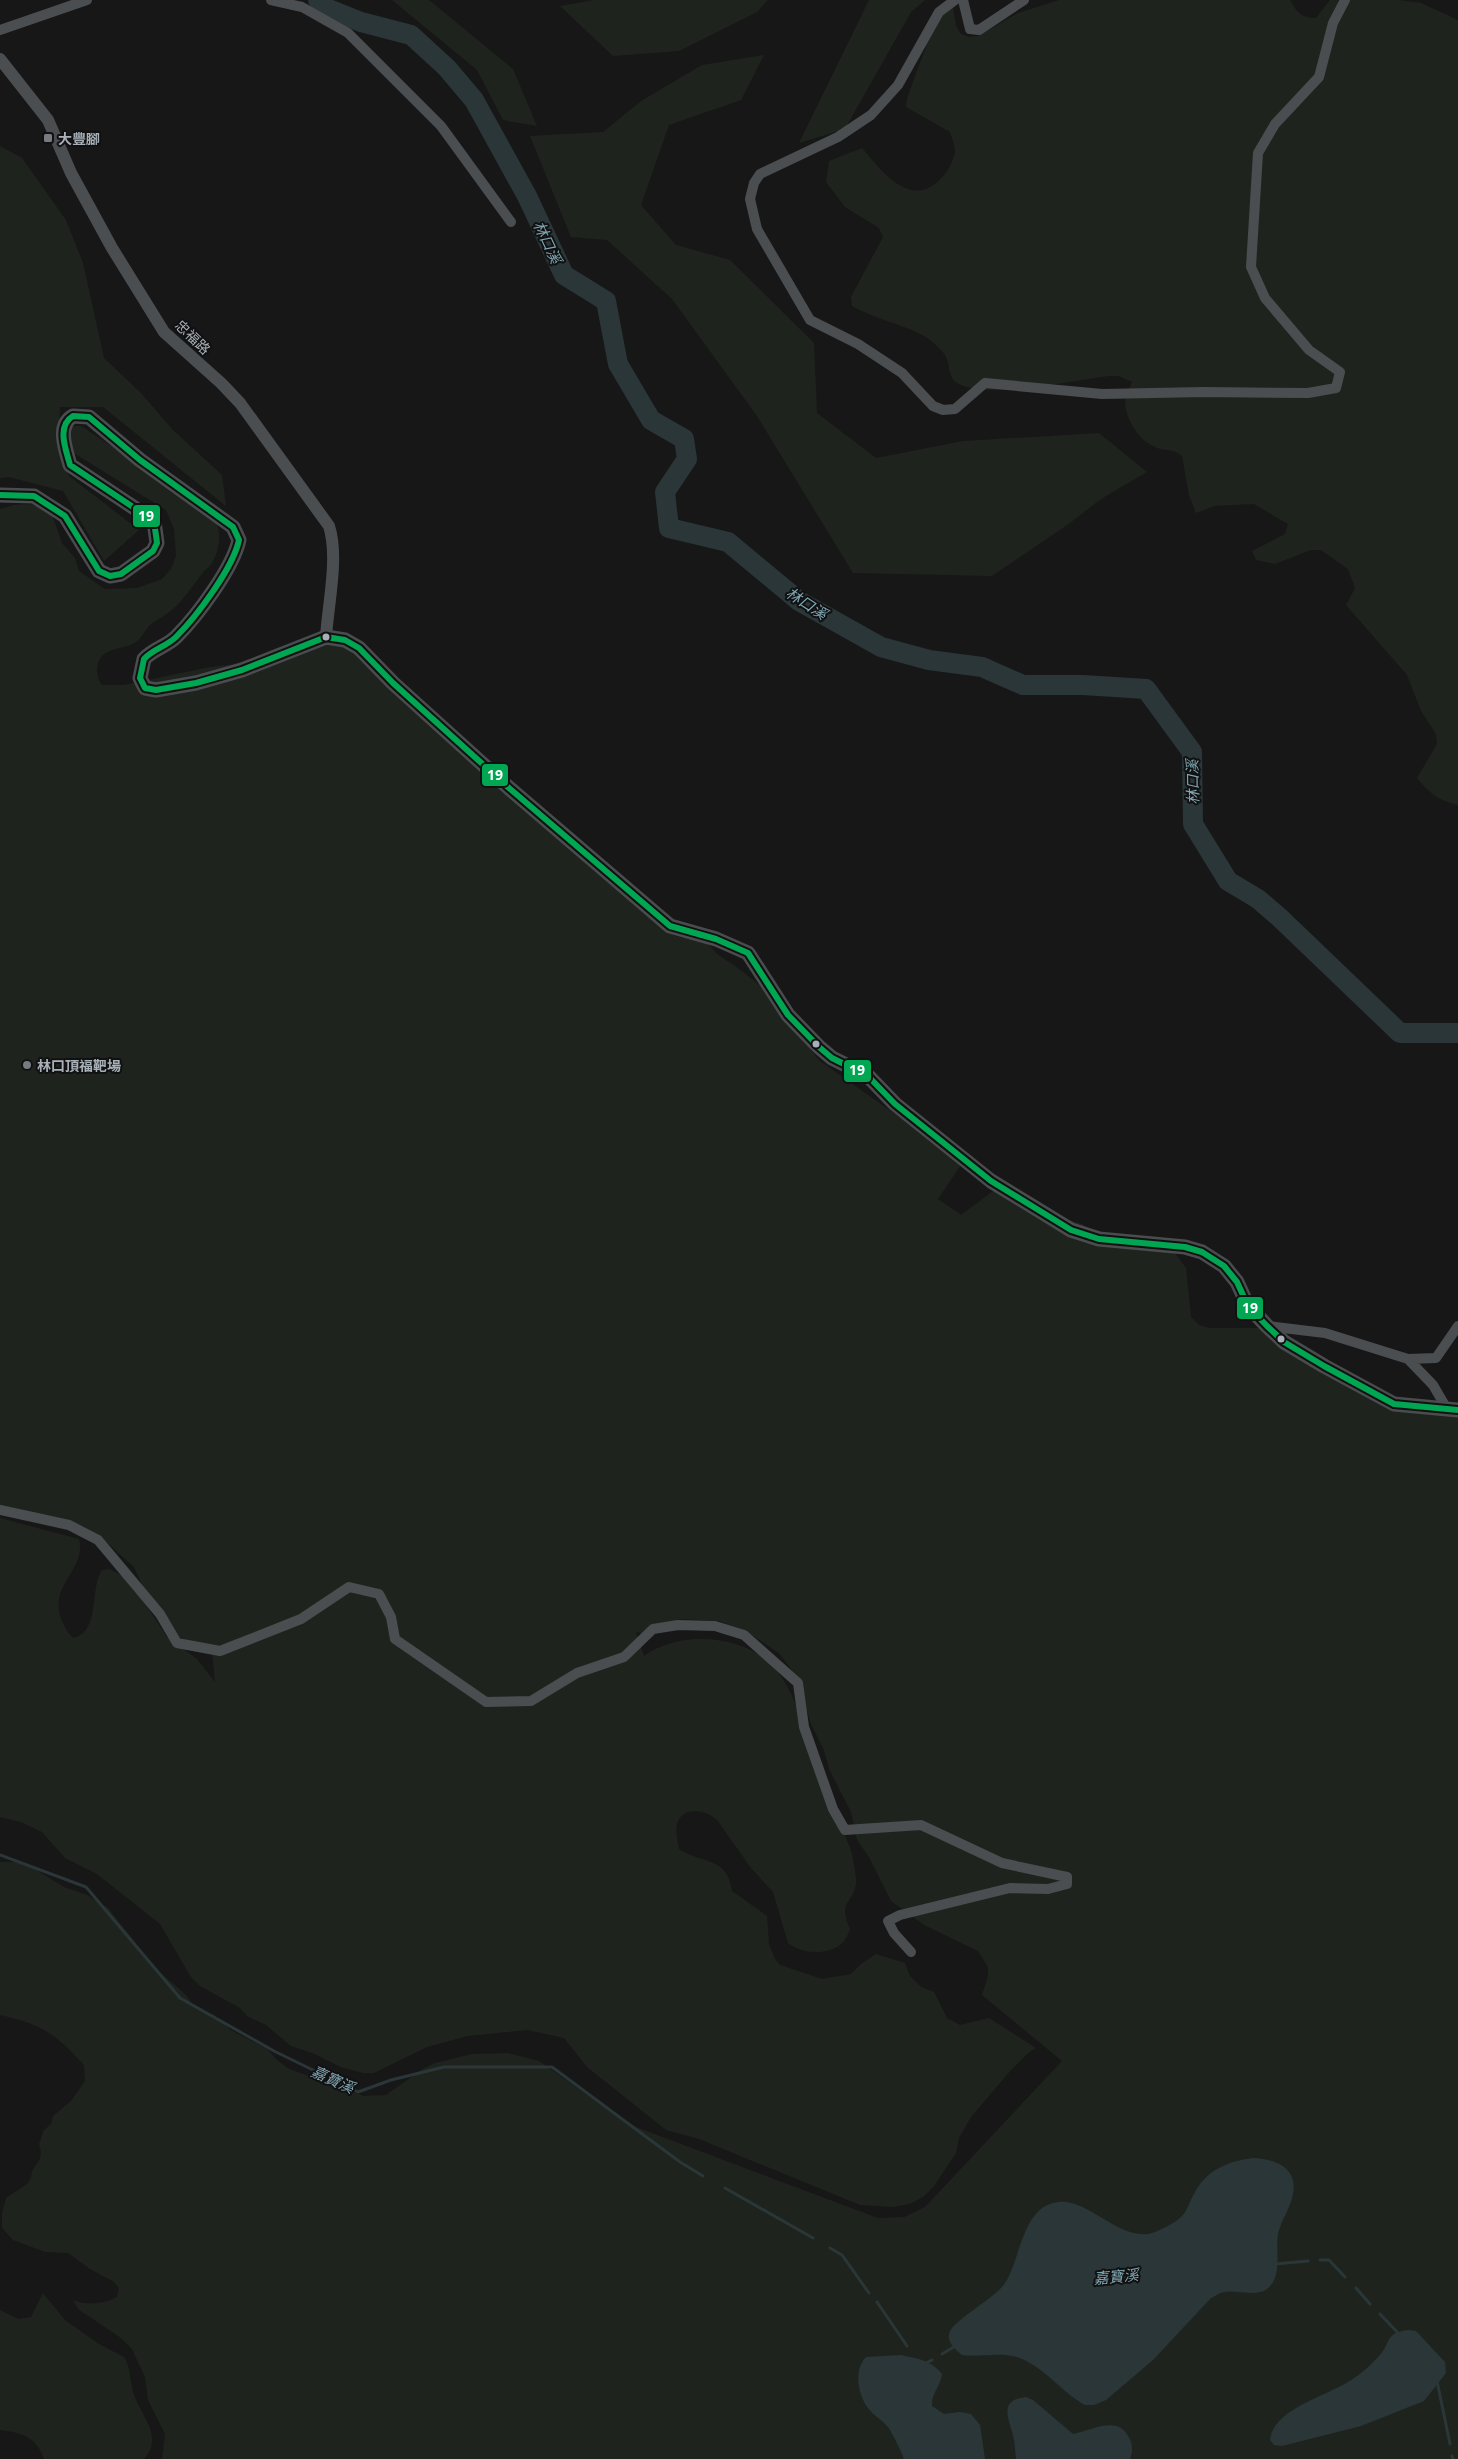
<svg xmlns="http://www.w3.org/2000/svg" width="1458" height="2459" viewBox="0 0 1458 2459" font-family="'Open Sans','Noto Sans TC',sans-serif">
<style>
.green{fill:#1e241d}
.water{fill:#2a3638}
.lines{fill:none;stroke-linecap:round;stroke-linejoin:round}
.stream{stroke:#2a3638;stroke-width:3}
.river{stroke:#2a3638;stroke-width:20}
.minor{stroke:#4b4e50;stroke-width:10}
.tertiary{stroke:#4b4e50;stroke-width:12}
.secondary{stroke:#4a4c4e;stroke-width:15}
.bus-1-casing{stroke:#111113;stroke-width:10}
.bus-1{stroke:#00a651;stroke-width:6}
.poi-dot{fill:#757b7f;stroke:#111113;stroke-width:2}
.bus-dot{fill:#a8b1b7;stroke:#111113;stroke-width:2}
.labels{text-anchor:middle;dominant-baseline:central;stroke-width:4;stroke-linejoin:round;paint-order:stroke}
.poi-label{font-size:14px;font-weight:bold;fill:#a8b1b7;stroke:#111113;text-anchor:start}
.street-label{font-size:14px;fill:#a8b1b7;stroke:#111113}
.water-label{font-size:15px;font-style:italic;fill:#80a7b1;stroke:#111113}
.line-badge{stroke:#111113;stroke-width:2}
.badge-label{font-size:14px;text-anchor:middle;font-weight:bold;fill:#fff}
</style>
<rect width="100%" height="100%" fill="#171717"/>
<path class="green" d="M 392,0 L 429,0 L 513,69 L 537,126 L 503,120 L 477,70 Z
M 594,0 L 768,0 L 757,12 L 679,51 L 613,56 L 560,6 Z
M 869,0 L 925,0 L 911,12 L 845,129 L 799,143 Z
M 1059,0 L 1290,0 C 1297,12 1301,18 1316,18 L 1330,0 L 1399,0 L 1421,3 L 1458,20 L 1458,805 C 1439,801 1429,793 1417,778 L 1437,744 L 1436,734 L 1421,711 L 1407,675 L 1346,605 L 1355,588 L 1348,569 L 1321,550 L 1311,550 L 1275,564 L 1256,560 L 1252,551 L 1285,534 L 1288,524 L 1254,504 L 1214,506 L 1196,513 L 1189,495 L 1182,456 C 1171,447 1164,452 1153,446 C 1138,439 1125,418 1125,401 C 1125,395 1130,388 1132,382 L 1119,376 L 1109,376 C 1075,380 985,400 957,383 C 947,376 951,364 945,355 C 941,349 929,338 922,335 C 899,323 875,319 852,306 L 851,297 L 883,237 L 879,228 L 845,207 L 826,182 L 829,161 L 862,148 C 876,164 890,184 911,190 C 932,196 954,168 955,150 C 955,144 951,137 950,132 L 906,107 L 907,98 L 937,17 L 944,9 L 953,8 L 956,26 L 961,34 L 969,37 L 978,36 L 1018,13 Z
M 764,55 L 741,100 L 669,125 L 641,205 L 676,245 L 730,260 L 814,343 L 817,413 L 876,458 L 963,441 L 1099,433 L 1147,472 L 1101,499 L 1070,523 L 992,576 L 853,573 L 757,416 L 672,299 L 607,240 L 571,237 L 530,136 L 603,132 L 641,101 L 702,65 Z
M 0,146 L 22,158 L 66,220 L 83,263 L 104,358 L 140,392 L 173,430 L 222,475 L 226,506 L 103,407 L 60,407 L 59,430 L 69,476 L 139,530 L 104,561 L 63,491 L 9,477 L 0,478 Z
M 74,426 L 81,426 L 209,510 C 222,526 222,545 212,563 C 210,567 207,568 204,571 C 194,584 185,598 173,609 C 166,615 158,619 151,624 C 145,629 142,638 136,642 C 125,649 110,647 101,657 C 95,665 96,678 102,685 L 124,685 L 205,668 L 234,664 L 263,655 L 341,641 L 384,673 L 595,872 L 673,935 C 683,939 693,938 703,941 C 710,944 714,952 720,956 C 745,972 766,989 784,1011 C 798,1027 806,1046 820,1061 L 963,1162 L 938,1199 L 961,1215 L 1001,1185 L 1043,1212 L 1082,1224 L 1099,1235 L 1169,1245 L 1186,1268 L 1191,1317 L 1199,1325 L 1209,1328 L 1260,1328 L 1390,1399 L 1458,1407 L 1458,2459 L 162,2459 L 165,2434 L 148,2400 L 145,2377 L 132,2349 L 121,2338 L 78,2309 L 73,2300 C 87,2306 104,2304 117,2297 L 119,2288 L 114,2282 L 90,2269 L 68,2253 L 45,2252 L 13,2240 L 2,2228 L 2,2213 L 6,2198 L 27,2184 L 31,2178 L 32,2171 L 40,2159 L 41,2152 L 39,2144 L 44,2130 L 51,2124 L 53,2116 L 71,2101 L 85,2081 L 84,2065 C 54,2033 44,2025 0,2015 L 0,1862 L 15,1862 L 30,1866 L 64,1887 L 87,1895 L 108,1908 L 156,1969 L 185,1994 L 194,2006 L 214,2015 L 231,2030 L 267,2049 L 277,2060 L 289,2069 L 364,2096 L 386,2095 L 421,2070 L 435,2063 L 472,2054 L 508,2053 L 539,2061 L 628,2124 L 878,2218 L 904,2217 L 925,2207 L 1062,2061 L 982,1995 L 988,1976 L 988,1967 L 978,1951 L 924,1925 L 891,1901 L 869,1857 L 857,1840 L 851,1812 L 829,1769 L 824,1750 L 811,1724 L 797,1677 L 779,1653 L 747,1632 L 719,1621 L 682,1619 L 662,1624 L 646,1634 L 636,1632 L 644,1656 C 678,1631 736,1634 768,1661 C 779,1670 787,1686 793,1698 C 802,1717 803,1740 811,1760 C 820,1781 829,1802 839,1822 C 843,1832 849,1843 852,1854 C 853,1863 857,1875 856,1884 C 851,1907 838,1900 850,1929 C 848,1934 846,1940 842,1943 C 829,1956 801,1954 788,1943 L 773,1892 L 751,1868 L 717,1820 C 706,1810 683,1805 677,1824 C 675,1831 678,1842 679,1849 C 704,1865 727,1856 732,1891 L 767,1916 L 769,1944 L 775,1959 L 780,1965 L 822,1979 L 851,1974 L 861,1964 L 876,1954 L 905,1963 L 910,1976 L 921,1987 L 934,1992 L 947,2018 L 960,2025 L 989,2018 L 1036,2048 L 1028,2053 L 1011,2070 L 971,2117 L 959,2138 L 956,2153 L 934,2186 L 923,2197 L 910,2204 L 893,2207 L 860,2205 L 699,2139 L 666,2130 L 587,2067 L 564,2038 L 527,2030 L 468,2036 L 427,2047 L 374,2073 L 363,2073 L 341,2067 L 312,2053 L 291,2046 L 266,2025 L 247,2016 L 240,2008 L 200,1986 L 191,1977 L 160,1924 L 97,1874 L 65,1858 L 42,1832 L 21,1822 L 0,1817 L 0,1518 L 79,1539 C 87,1571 45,1586 63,1623 C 66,1629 68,1634 74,1638 C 101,1630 89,1589 102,1570 L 109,1569 L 129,1579 L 167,1637 L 197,1659 L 215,1682 L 212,1652 L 175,1635 L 143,1587 L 134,1567 L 103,1539 L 0,1506 L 0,509 L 13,505 L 32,504 L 46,508 L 51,512 L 62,543 L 75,558 L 79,571 L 105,589 L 137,588 L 162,579 L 171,569 L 176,556 L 174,529 L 166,510 L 72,452 L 68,429 Z
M 43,2293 L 65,2320 L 99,2344 L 124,2357 C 131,2369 130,2382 134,2395 C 142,2417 164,2437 144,2459 L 44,2459 C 36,2436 22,2433 0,2430 L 0,2310 L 18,2319 L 31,2317 Z"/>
<path class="water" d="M 1253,2158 C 1278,2159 1300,2169 1292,2198 C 1289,2210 1281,2221 1278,2234 C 1275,2251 1283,2277 1267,2289 C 1257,2297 1237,2290 1225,2292 C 1220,2292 1216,2296 1211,2298 L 1153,2360 L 1106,2400 L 1094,2405 L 1085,2405 C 1061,2392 1044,2366 1017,2357 C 1000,2352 980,2357 962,2355 C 956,2350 947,2343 949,2334 C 952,2320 995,2299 1005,2283 C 1021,2259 1022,2205 1059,2202 C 1090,2199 1123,2245 1155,2232 C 1162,2229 1175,2223 1181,2217 C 1187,2212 1190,2200 1194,2194 C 1206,2170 1228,2161 1253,2158 Z
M 1408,2330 L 1416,2331 L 1445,2362 L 1446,2373 L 1424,2401 L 1361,2426 L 1282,2446 L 1274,2445 L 1270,2440 C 1274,2407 1330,2396 1354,2378 C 1365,2371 1375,2361 1383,2351 C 1386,2347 1387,2342 1390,2338 C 1395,2332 1401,2331 1408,2330 Z
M 901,2355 C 918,2359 931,2360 942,2374 C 941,2386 931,2393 932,2406 L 944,2414 L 960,2412 L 971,2414 L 980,2425 L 985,2459 L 904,2459 C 900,2449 894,2436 888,2427 C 882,2420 873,2415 868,2408 C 857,2393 854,2369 866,2357 Z
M 1026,2397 L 1033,2400 L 1073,2434 C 1091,2431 1117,2415 1128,2436 C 1133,2444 1133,2451 1130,2459 L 1016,2459 C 1015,2451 1015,2443 1013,2435 C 1008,2417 999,2400 1026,2397 Z"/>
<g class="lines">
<path class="stream" d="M 0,1855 L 86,1887 L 180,1998 L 274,2051 L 358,2092 L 391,2080 L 444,2067 L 552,2067 L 680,2162 L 703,2176
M 725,2188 L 813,2238
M 830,2248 L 842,2255 L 869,2293
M 1320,2260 L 1329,2260 L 1345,2277
M 1275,2264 L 1308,2261
M 1356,2288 L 1370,2304
M 877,2302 L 907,2346
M 1380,2314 L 1399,2334
M 942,2354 L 957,2345
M 926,2363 L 932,2360
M 1437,2381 L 1450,2444
M 1452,2456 L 1453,2459"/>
<path class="river" d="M 318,0 L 326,8 L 361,22 L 411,35 L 447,68 L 474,100 L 527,196 L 564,275 L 606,301 L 618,364 L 651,420 L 684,439 L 687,459 L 665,492 L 669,528 L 728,542 L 799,601 L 881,647 L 929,660 L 982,667 L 1023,685 L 1083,685 L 1146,689 L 1192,752 L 1193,824 L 1228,881 L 1258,899 L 1279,917 L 1400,1033 L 1458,1033"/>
<path class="minor" d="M 271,0 L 302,7 L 348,33 L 441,126 L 511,222
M 955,0 L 939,12 L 898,85 L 871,115 L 838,137 L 760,174 L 754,183 L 750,199 L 757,229 L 810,320 L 858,344 L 902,373 L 933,406 L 943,410 L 955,409 L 985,383 L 1102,394 L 1204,392 L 1308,393 L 1336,388 L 1340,372 L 1309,350 L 1265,298 L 1251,267 L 1258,153 L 1275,124 L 1319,77 L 1333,23 L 1345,0
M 963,0 L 970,29 L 979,30 L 1024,0
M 0,30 L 87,0
M 1267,1326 L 1325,1333 L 1408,1359 L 1436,1358 L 1458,1326
M 1408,1359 L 1433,1385 L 1447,1409
M 0,1510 L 69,1525 L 98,1540 L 160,1614 L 177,1643 L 220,1651 L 301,1619 L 349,1587 L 379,1594 L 391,1617 L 395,1639 L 486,1702 L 531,1701 L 577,1673 L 624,1657 L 653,1629 L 678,1625 L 715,1626 L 744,1635 L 798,1683 L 804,1727 L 833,1809 L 845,1830 L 921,1825 L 1002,1863 L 1067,1877 L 1067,1884 L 1048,1889 L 1010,1888 L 900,1915 L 888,1921 L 894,1933 L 911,1952"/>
<path class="tertiary" d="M 0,59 L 48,120 L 71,173 L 112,248 L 164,332 L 221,383 L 240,403 L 329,526 C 339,557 328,604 326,637"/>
<path class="secondary" d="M 0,495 L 34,496 L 65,516 L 99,571 L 110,576 L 121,574 L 153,551 L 157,543 L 154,521 L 70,465 C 66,450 56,426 73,416 L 89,417 L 140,460 L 233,527 L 239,540 C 233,568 197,616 176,637 C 167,646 153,649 144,659 L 140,678 L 145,688 L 156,690 L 196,683 L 242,670 L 326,637 L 345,640 L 359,648 L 393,683 L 509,788 L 670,926 L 716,939 L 748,953 L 788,1015 L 819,1047 L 832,1058 L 868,1076 L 895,1104 L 991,1181 L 1071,1230 L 1099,1239 L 1185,1247 L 1202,1252 L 1224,1266 L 1237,1282 L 1248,1306 L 1267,1326 L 1284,1342 L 1324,1366 L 1394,1404 L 1458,1410"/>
<g class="bus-1-casing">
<path id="bus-1" d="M 0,495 L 34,496 L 65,516 L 99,571 L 110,576 L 121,574 L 153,551 L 157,543 L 154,521 L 70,465 C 66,450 56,426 73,416 L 89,417 L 140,460 L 233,527 L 239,540 C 233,568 197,616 176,637 C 167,646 153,649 144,659 L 140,678 L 145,688 L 156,690 L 196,683 L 242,670 L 326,637 L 345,640 L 359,648 L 393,683 L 509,788 L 670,926 L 716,939 L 748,953 L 788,1015 L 819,1047 L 832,1058 L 868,1076 L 895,1104 L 991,1181 L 1071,1230 L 1099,1239 L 1185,1247 L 1202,1252 L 1224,1266 L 1237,1282 L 1248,1306 L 1267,1326 L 1284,1342 L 1324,1366 L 1394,1404 L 1458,1410"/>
</g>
<use href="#bus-1" class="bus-1"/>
</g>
<g class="poi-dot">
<rect x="43" y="133" width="10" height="10" rx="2.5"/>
<circle cx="27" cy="1065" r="5"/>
</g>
<g class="bus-dot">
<circle cx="326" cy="637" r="4.5"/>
<circle cx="816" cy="1044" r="4.5"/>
<circle cx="1281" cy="1339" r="4.5"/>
</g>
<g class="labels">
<g class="poi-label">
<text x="58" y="138">大豐腳</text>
<text x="37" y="1065">林口頂福靶場</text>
</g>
<g class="street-label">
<text transform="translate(193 337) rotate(44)">忠福路</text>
</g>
<g class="water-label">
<text transform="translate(548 242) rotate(65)">林口溪</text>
<text transform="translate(807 603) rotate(33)">林口溪</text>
<text transform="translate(1192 782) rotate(-91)">林口溪</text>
<text transform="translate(333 2079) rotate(24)">嘉寶溪</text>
<text transform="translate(1116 2276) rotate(-5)">嘉寶溪</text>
</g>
</g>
<g class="line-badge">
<rect x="132" y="504" width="29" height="24" rx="5" fill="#00a651"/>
<rect x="481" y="763" width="28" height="24" rx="5" fill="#00a651"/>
<rect x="843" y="1059" width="29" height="24" rx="5" fill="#00a651"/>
<rect x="1236" y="1296" width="28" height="24" rx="5" fill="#00a651"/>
</g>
<g class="badge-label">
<text x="146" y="521">19</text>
<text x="495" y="780">19</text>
<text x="857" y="1075">19</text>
<text x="1250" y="1313">19</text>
</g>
</svg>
